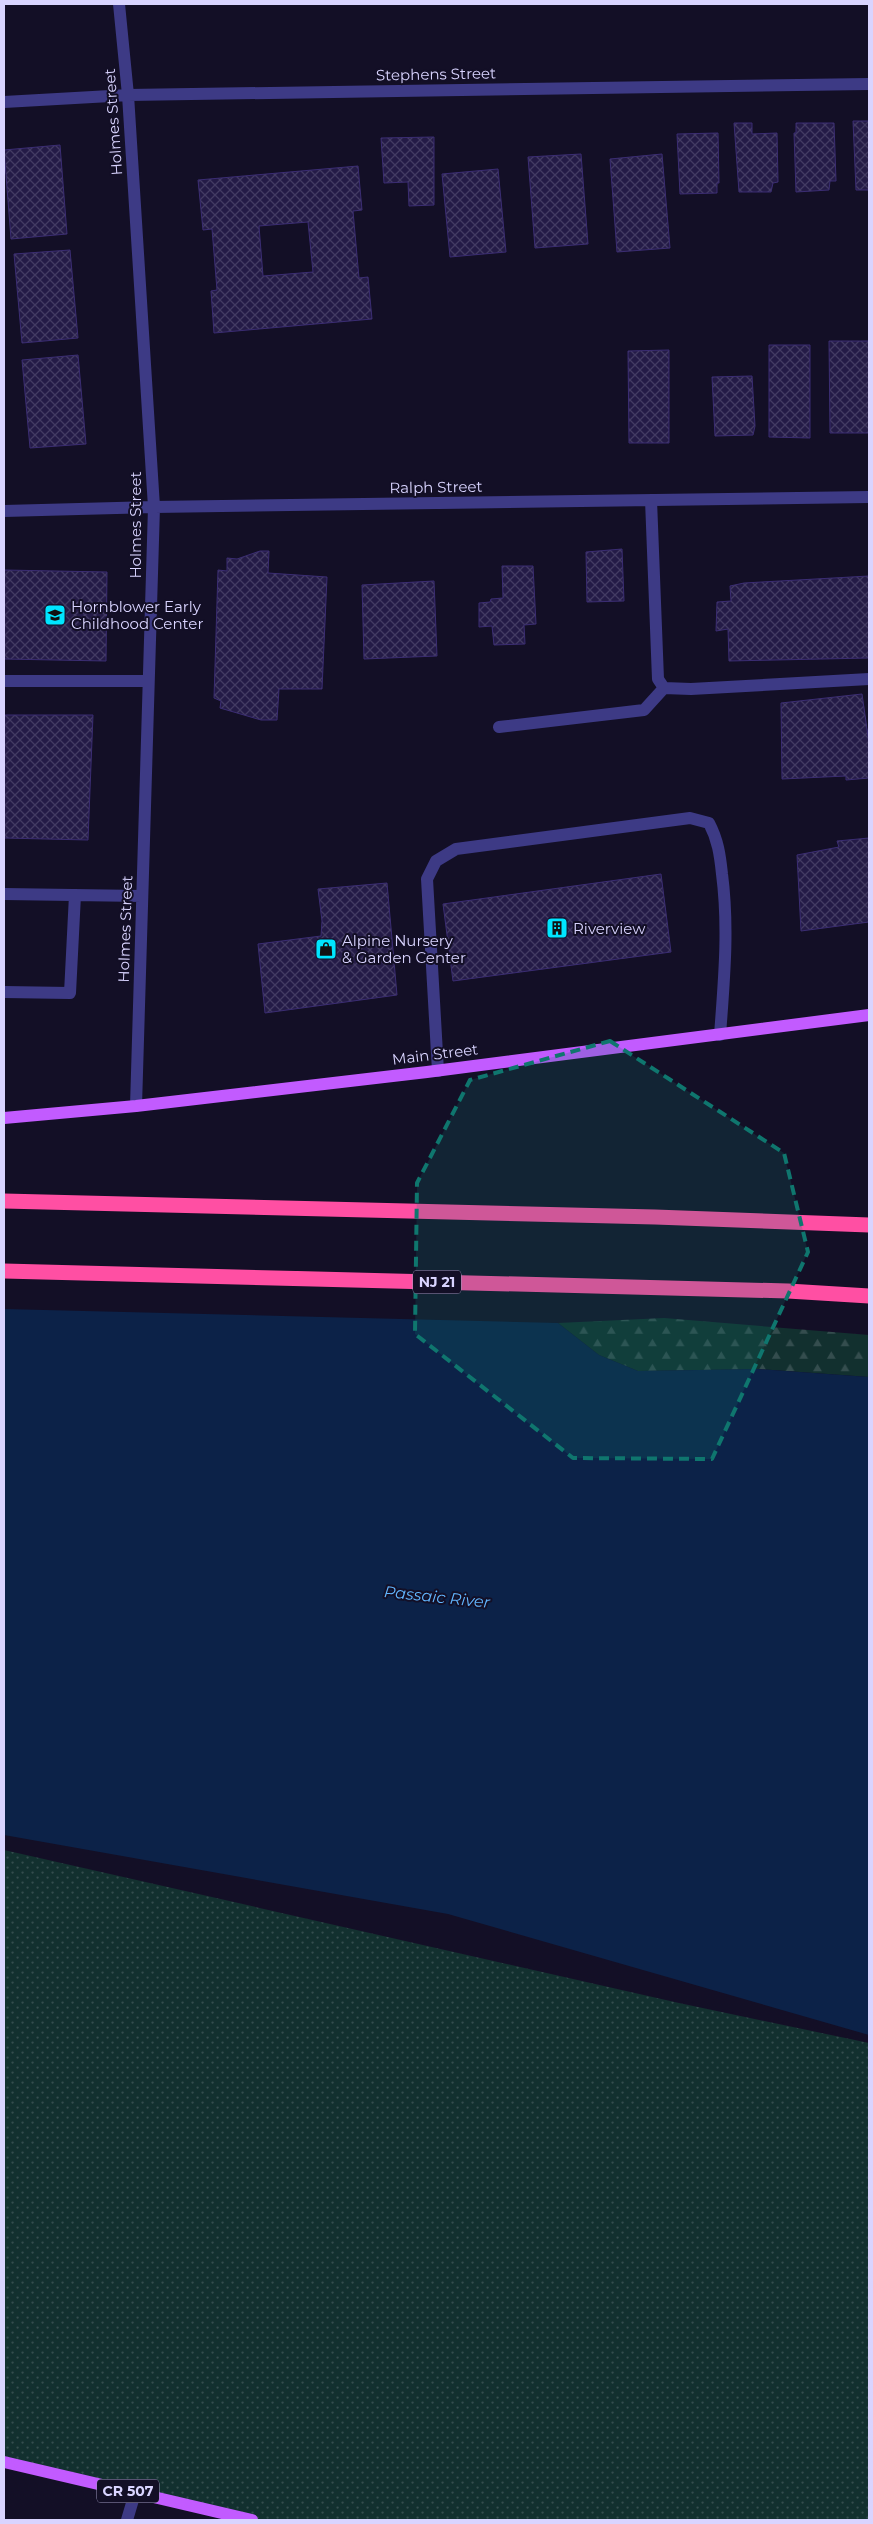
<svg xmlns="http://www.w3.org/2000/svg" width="873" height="2524" viewBox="0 0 873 2524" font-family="Montserrat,sans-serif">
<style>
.forest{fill:url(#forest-firs)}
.park{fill:url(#park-dots)}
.water{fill:#0c2248}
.building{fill:url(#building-cross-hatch);stroke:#3b2d73;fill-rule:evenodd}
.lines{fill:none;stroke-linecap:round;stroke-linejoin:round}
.minor{stroke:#3d3a85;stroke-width:12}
.major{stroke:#c25bff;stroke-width:12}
.highway{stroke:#ff4fa3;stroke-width:15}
.marked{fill:#0f766e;fill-opacity:0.2;stroke:#0f766e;stroke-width:4;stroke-dasharray:10 6;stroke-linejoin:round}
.labels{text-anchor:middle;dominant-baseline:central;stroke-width:4;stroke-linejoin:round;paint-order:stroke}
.shield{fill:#130f26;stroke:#9e99be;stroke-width:1}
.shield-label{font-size:14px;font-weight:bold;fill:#d9d4ff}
.street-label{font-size:15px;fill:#d9d4ff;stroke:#130f26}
.poi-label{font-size:15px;fill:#d9d4ff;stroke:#130f26;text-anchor:start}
.water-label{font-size:16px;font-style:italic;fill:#62b6ff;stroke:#130f26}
</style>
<defs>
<pattern id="forest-firs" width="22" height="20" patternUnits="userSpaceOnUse" patternTransform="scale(1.25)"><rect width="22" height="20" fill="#12302f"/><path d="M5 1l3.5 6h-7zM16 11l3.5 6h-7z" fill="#344d4e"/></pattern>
<pattern id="park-dots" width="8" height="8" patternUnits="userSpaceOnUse" patternTransform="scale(1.25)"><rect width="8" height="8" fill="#12302f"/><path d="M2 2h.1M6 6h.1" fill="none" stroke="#344d4e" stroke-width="1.8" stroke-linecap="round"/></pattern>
<pattern id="building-cross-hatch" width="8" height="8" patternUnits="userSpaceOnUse" patternTransform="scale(1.25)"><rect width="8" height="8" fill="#241b47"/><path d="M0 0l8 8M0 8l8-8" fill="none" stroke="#433b63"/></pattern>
</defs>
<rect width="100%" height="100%" fill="#130f26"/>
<path class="forest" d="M 664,1318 L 869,1335 L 869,1377 L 758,1369 L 638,1371 L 599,1355 L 558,1323 Z"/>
<path class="park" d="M 4,1850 L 679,2003 L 869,2043 L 869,2520 L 252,2520 L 4,2462 Z"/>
<path class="water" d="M 4,1309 L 558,1323 L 599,1355 L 638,1371 L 758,1369 L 869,1377 L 869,2035 L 448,1914 L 4,1835 Z"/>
<path class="building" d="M 853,121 L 869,121 L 869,190 L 856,190 Z
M 734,123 L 752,123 L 752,134 L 777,133 L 778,182 L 773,183 L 771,192 L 739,192 Z
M 796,123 L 834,123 L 836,181 L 830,181 L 829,190 L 796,192 L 794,133 L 796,133 Z
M 718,133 L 719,183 L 717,183 L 717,193 L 680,194 L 677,134 Z
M 434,137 L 434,205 L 409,206 L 408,182 L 384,183 L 381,138 Z
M 60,145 L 67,234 L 11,239 L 4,150 Z
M 581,154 L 588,244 L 535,248 L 528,157 Z
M 662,154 L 670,248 L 617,252 L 610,159 Z
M 358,166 L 362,210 L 353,211 L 359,278 L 368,277 L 372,319 L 214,333 L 211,291 L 217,290 L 212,229 L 203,230 L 198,180 ZM 308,222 L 313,272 L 263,276 L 259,226 Z
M 498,169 L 506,252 L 450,257 L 442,174 Z
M 70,250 L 78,338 L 22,343 L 14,254 Z
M 829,341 L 869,341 L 869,433 L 830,433 Z
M 769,345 L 810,345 L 810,438 L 769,437 Z
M 669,350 L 669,443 L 629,443 L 628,351 Z
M 78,355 L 86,444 L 30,448 L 22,360 Z
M 752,376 L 755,426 L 753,435 L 715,436 L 712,377 Z
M 622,549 L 624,601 L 587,602 L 586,552 Z
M 260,551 L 269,551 L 268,573 L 327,577 L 322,689 L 279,689 L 277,720 L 261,720 L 220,708 L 221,701 L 214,698 L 218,570 L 227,571 L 227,558 L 237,559 Z
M 502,566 L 533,566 L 536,624 L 524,625 L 525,644 L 494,645 L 492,626 L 479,627 L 479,603 L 490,602 L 491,599 L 503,598 Z
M 4,570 L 107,572 L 106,661 L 4,659 Z
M 869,576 L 869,658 L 729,661 L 728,629 L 716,631 L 717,602 L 731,601 L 730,586 L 744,583 Z
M 434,581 L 437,656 L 364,659 L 362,585 Z
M 862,694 L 869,743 L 869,778 L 846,780 L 846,776 L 782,779 L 781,703 Z
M 4,715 L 93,715 L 88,840 L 4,838 Z
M 869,838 L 869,922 L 801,931 L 797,855 L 839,847 L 837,841 Z
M 661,874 L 671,952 L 453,981 L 443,904 Z
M 387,883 L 397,995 L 265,1013 L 258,944 L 321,936 L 322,921 L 318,889 Z"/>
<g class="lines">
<path class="minor" d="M 119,4 L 128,95 L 154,507 L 136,1106
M 4,102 L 128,95 L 869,84
M 651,500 L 658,679 L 664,688 L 691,689 L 869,679
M 4,511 L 154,507 L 869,497
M 4,681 L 148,681
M 499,727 L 644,710 L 664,688
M 4,894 L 142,896
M 4,992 L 70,993 L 75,895
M 438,1071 L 427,879 L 436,861 L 456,849 L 690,818 L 709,823 C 718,840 720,855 722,874 C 729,928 724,981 720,1035
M 127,2520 L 135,2493"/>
<path class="major" d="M 4,1118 L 136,1106 L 427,1072 L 869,1015
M 4,2462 L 252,2520"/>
<path class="highway" d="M 4,1201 L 655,1217 L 869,1225
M 4,1271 L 788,1291 L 869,1296"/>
</g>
<path class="marked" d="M 610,1041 L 784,1153 L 808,1252 L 712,1459 L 573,1458 L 415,1334 L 417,1183 L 470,1080 Z"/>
<defs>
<g id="school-square" transform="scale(1.125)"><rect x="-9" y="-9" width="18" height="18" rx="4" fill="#00e5ff" stroke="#130f26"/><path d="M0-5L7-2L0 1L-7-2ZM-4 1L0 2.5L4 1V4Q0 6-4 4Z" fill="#111"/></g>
<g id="building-square" transform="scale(1.125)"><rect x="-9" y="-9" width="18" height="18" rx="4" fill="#00e5ff" stroke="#130f26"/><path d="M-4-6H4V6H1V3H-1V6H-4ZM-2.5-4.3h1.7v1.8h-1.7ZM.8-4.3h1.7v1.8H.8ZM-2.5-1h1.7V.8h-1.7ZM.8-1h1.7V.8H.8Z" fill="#111"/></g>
<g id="shop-square" transform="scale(1.125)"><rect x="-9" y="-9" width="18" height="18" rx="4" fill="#00e5ff" stroke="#130f26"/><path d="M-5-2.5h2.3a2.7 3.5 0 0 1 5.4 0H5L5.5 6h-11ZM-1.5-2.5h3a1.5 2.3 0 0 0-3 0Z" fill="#111"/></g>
</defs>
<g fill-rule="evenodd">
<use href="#school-square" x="55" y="615"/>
<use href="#building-square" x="557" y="928"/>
<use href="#shop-square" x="326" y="949"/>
</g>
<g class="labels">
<g class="shield">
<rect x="413" y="1270.5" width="48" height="23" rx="4"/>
<rect x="97" y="2479.5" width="62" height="23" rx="4"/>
</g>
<g class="shield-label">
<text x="437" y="1282">NJ 21</text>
<text x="128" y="2491">CR 507</text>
</g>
<g class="street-label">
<text transform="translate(436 74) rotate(-1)">Stephens Street</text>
<text transform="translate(113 122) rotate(-94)">Holmes Street</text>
<text transform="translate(436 487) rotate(-1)">Ralph Street</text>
<text transform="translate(135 525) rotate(-90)">Holmes Street</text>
<text transform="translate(125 929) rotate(-88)">Holmes Street</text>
<text transform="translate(435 1054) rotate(-7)">Main Street</text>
</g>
<g class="poi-label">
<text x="71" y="606">Hornblower Early<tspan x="71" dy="17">Childhood Center</tspan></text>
<text x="573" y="928">Riverview</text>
<text x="342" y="940">Alpine Nursery<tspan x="342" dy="17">&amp; Garden Center</tspan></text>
</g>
<g class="water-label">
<text transform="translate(437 1597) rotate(6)">Passaic River</text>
</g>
</g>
<rect width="873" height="2524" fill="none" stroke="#d9d4ff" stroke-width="10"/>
</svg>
